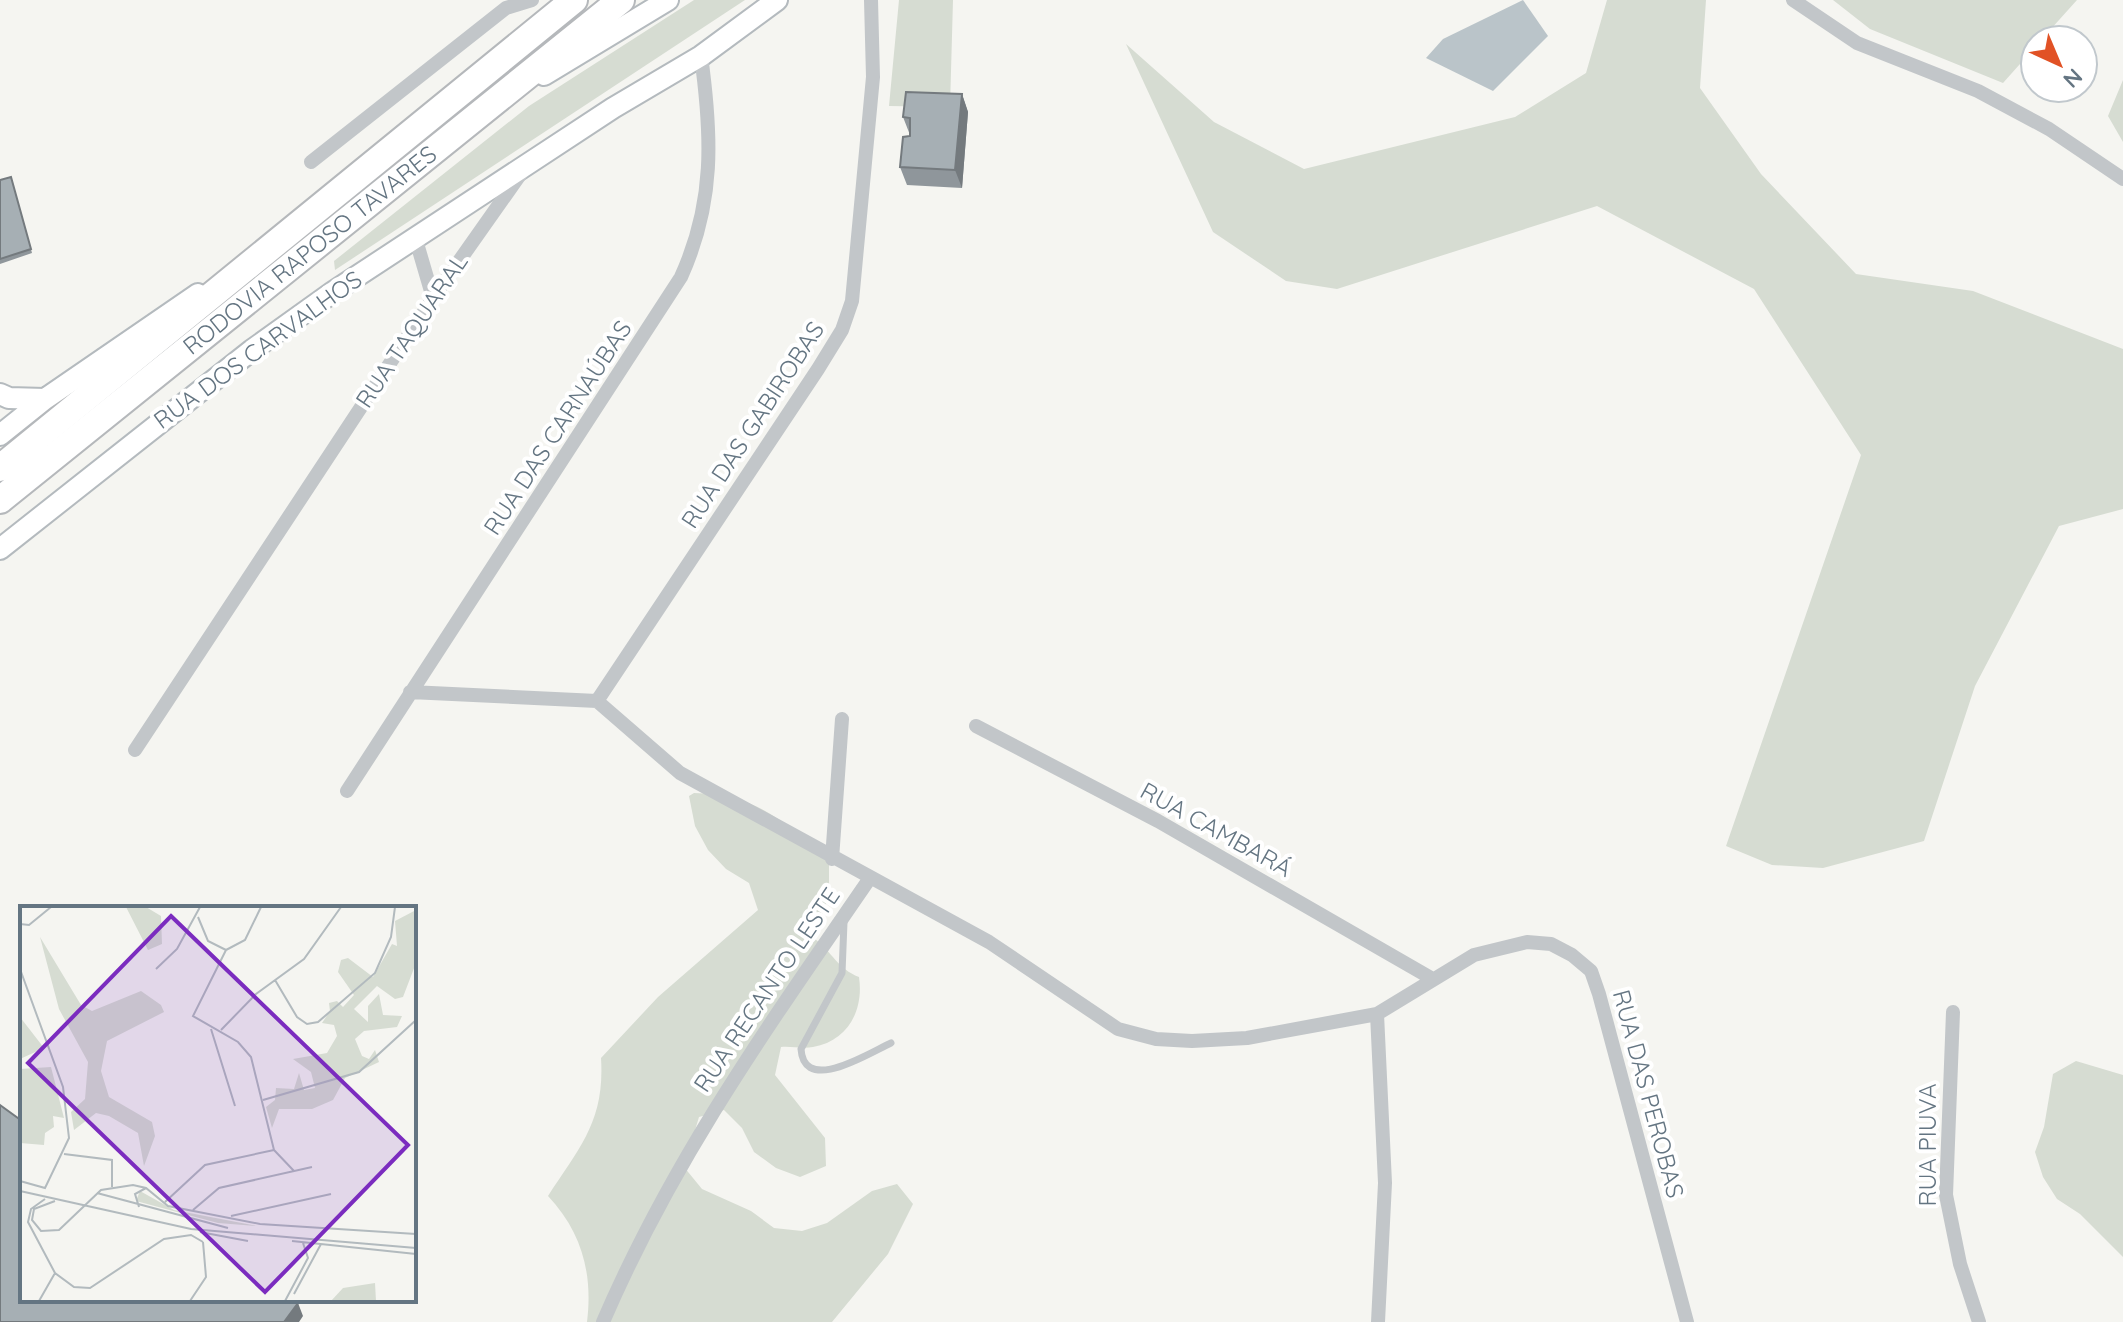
<svg xmlns="http://www.w3.org/2000/svg" width="2123" height="1322" viewBox="0 0 2123 1322" font-family="Quicksand,sans-serif">
  <style>
    .green { fill: #d6dcd2 }
    .water { fill: #bac4c9 }
    .lines { fill: none; stroke-linecap: round; stroke-linejoin: round }
    .secondary-casing { stroke: #b4babe; stroke-width: 24 }
    .highway-casing { stroke: #b5b8bb; stroke-width: 30 }
    .lane { stroke: #c2c6c9; stroke-width: 7 }
    .street { stroke: #c2c6c9; stroke-width: 14 }
    .secondary { stroke: #fff; stroke-width: 20 }
    .highway { stroke: #fff; stroke-width: 26 }
    .wall { fill: #8f969b }
    .shaded-wall { fill: #747a7e }
    .building { fill: #a6afb4; stroke: #747a7e; stroke-width: 2 }
    .labels { text-anchor: middle; stroke-width: 8; stroke-linejoin: round; paint-order: stroke }
    .street-label { font-size: 24px; fill: #647582; stroke: #fff }
    .inset-road { fill: none; stroke: #b2babe; stroke-width: 2 }
    .view { fill: #7b2cbf; fill-opacity: 0.15; stroke: #7b2cbf; stroke-width: 4 }
    .inset-edge { fill: none; stroke: #647582; stroke-width: 4 }
  </style>
  <rect width="100%" height="100%" fill="#f5f5f1"/>
  <path class="green" d="M694 0H745L335 270 334 261 529 106Z
    M899 0H953L950 107 889 106Z
    M1607 0H1706L1700 88 1761 174 1856 274 1973 291 2123 349V509L2059 526 1975 686 1924 841 1823 868 1772 865 1726 846 1861 455 1754 289 1597 206 1337 289 1286 281 1213 232 1126 44 1214 122 1304 169 1515 117 1586 73Z
    M1833 0H2077L2041 40H2035V47L2003 83 1870 29Z
    M2123 80V142L2108 116Z
    M694 793C756 795 784 820 829 861V895L815 939C832 952 838 969 859 977 864 1010 848 1041 813 1047 803 1049 791 1046 781 1047L775 1075 825 1138 826 1166 800 1177 776 1168 754 1152 742 1128 724 1110 699 1117 684 1167 702 1189 751 1211 774 1228 802 1231 827 1223 872 1191 897 1184 913 1204 888 1254 832 1322H587C593 1274 582 1232 548 1196 580 1147 605 1121 601 1058L658 997 758 910 749 883 726 869 708 850 695 826 689 796Z
    M2076 1061 2123 1075V1257L2080 1214 2057 1199 2043 1177 2035 1152 2044 1127 2053 1074Z"/>
  <path class="water" d="M1523 0 1548 36 1493 91 1426 58 1443 39Z"/>
  <g class="lines">
    <g class="secondary-casing">
      <path id="secondary" d="M544 75 668 0
        M0 394 9 398 45 399
        M0 435 45 399 198 294
        M0 549 252 350 333 292 613 108 701 56 777 0"/>
    </g>
    <g class="highway-casing">
      <g id="highway">
        <path d="M0 468 574 0"/>
        <path id="s1" d="M0 500 621 0"/>
      </g>
    </g>
    <path class="lane" d="M844 922 842 973 801 1049C804 1095 869 1053 891 1043"/>
    <path class="street" d="M1793 0 1857 43 1978 91 2049 129 2123 179
      M311 162 506 8 532 0
      M416 240 433 298
      M410 692 597 701
      M597 701 680 773 989 942 1118 1029 1156 1039 1192 1041 1247 1038 1377 1014 1474 955 1527 942 1551 944 1572 955 1591 971 1599 994 1687 1322
      M597 701 818 369 842 330 852 301 873 77 871 0
      M976 726 1158 821 1431 978
      M135 750 433 298 522 172
      M347 791 681 277C715 202 712 136 701 56
      M832 859 842 719
      M1953 1012 1946 1195 1960 1264 1979 1322
      M1377 1014 1385 1183 1378 1322
      M603 1322C674 1157 769 1025 870 878"/>
    <use href="#secondary" class="secondary"/>
    <use href="#highway" class="highway"/>
  </g>
  <path class="wall" d="M962 94 968 112 962 188 907 185 900 167 910 135 903 117Z
    M11 177 32 253 0 264V180Z"/>
  <path class="shaded-wall" d="M962 94 968 112 962 188 955 170Z
    M298 1303 303 1316 299 1322H284Z"/>
  <path class="building" d="M906 92 962 94 955 170 900 167 903 137 910 136V118L903 117Z
    M11 177 31 249 0 259V180Z
    M0 1105 22 1121V1300H295L298 1303 284 1322H0Z"/>
  <g class="labels">
    <g class="street-label">
      <text dy="8" stroke="none"><textPath href="#s1" startOffset="398">RODOVIA RAPOSO TAVARES</textPath></text>
      <text transform="translate(412 331) rotate(-56)" y="8">RUA TAQUARAL</text>
      <text transform="translate(258 350) rotate(-36)" y="8">RUA DOS CARVALHOS</text>
      <text transform="translate(753 425) rotate(-57)" y="8">RUA DAS GABIROBAS</text>
      <text transform="translate(558 428) rotate(-57)" y="8">RUA DAS CARNAÚBAS</text>
      <text transform="translate(1216 830) rotate(29)" y="8">RUA CAMBARÁ</text>
      <text transform="translate(767 990) rotate(-56)" y="8">RUA RECANTO LESTE</text>
      <text transform="translate(1648 1094) rotate(75)" y="8">RUA DAS PEROBAS</text>
      <text transform="translate(1928 1145) rotate(-90)" y="8">RUA PIUVA</text>
    </g>
  </g>
  <g transform="translate(20 906)">
    <rect width="396" height="396" fill="#f5f5f1"/>
    <path d="M106 1H126L141 10 142 38 128 44ZM396 4V57L383 91 375 93 357 80 334 103 348 116V100L359 88 363 109 382 110 377 121 344 125 335 133 342 150 349 153 355 144 359 156 325 172 313 194 292 203H259L252 222 246 201 255 194 256 182 274 183 279 167 284 184 295 182 291 166 273 153 307 147 317 130 314 119 302 117 310 105 309 97 317 95 323 101 334 89 318 66 321 54 328 52 353 71 372 38 377 40 375 15ZM20 31 61 99 72 105 121 85 141 99 144 106 87 135 81 165 89 191 132 216 135 230 124 260 118 227 89 210 76 207 54 224 51 206 65 193 68 156 39 103ZM0 111 24 142 0 153ZM31 161 44 212 33 210 34 221 25 227 24 239 0 237V163ZM120 285 154 304 237 320 198 317 116 295ZM355 377 356 395H311L323 382Z" fill="#d6dcd2"/>
    <path class="inset-road" d="M178 11 188 35 206 44M0 18 9 19 31 1M206 44 173 110 218 136 231 151 254 244M206 44 225 34 241 1M0 63 43 181 49 232 25 282 0 275M136 63 157 43 180 1M255 74 277 111 287 118 298 116 355 67 371 31 375 1M191 123 215 200M201 124 236 88 284 53 321 1M243 194 339 166 396 114M254 244 274 265M44 248 92 254V281M0 285 171 323 396 342M77 287 208 322M25 293 11 303 8 316 35 367 54 381 70 382 144 333 171 329 183 336M35 295 14 303 12 314 21 325 39 324 81 284 113 279 126 282 148 300 240 318 396 328M145 296 185 259 254 244M119 301 115 288 126 282M173 304 199 282 292 261M211 310 311 288M180 326 228 335M272 335 396 348M274 388 301 338M19 395 35 367M170 395 186 371 183 336M265 395 288 352 283 337"/>
    <path class="view" d="M151 10 388 239 245 386 8 157Z"/>
    <rect width="396" height="396" class="inset-edge"/>
  </g>
  <g transform="translate(2059 64) rotate(136)"><circle r="38" fill="#ffffff" stroke="#c1c8cd" stroke-width="2"/>
  <path d="M0-6L14 30L0 20L-14 30Z" fill="#e15225"/>
  <text y="-12" font-size="22" font-weight="bold" text-anchor="middle" fill="#647582">N</text>
  </g>
</svg>
